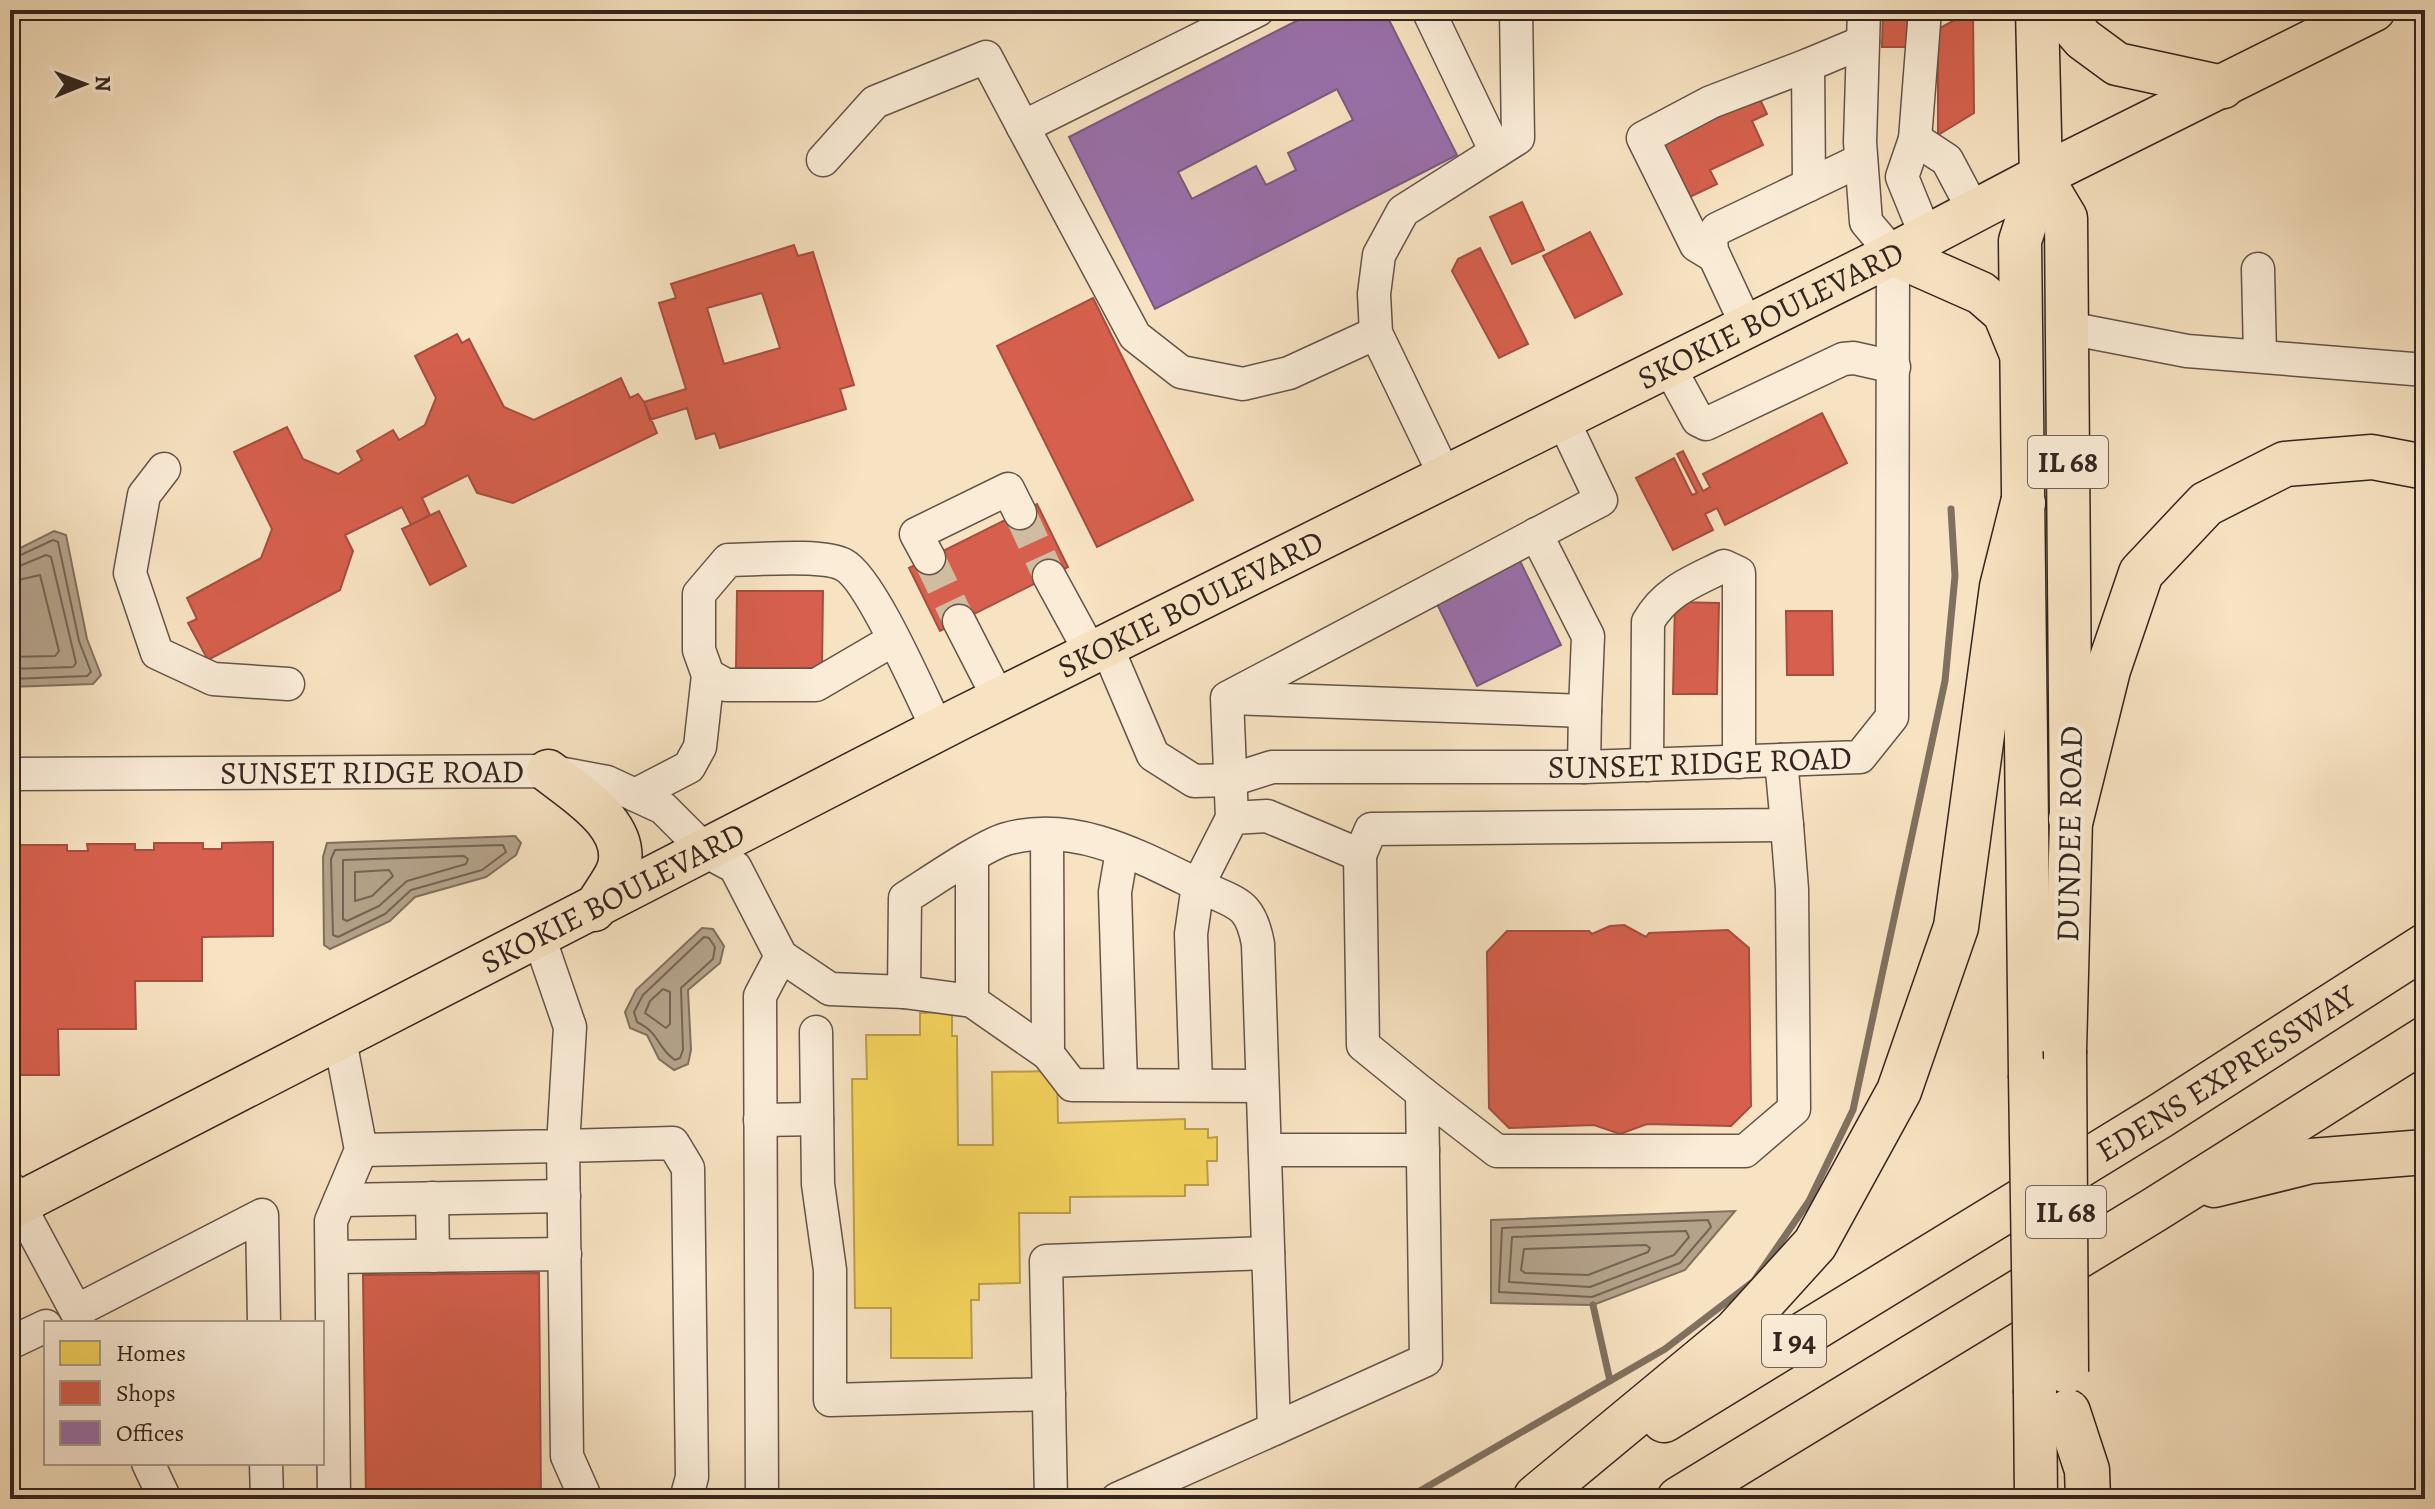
<svg xmlns="http://www.w3.org/2000/svg" width="2435" height="1509" viewBox="0 0 2435 1509" font-family="Alegreya,serif">
  <style>
    .water { fill: #b4a28a; stroke: #80705f; stroke-width: 2 }
    .homes { fill: #f6d55c; stroke: #bca04a; stroke-width: 2 }
    .shops { fill: #d6604d; stroke: #a54e3f; stroke-width: 2; fill-rule: evenodd }
    .offices { fill: #9970ab; stroke: #7a5a81; stroke-width: 2; fill-rule: evenodd }
    .lines { fill: none; stroke-linecap: round; stroke-linejoin: round }
    .shore { stroke: #746454; stroke-width: 2 }
    .stream { stroke: #80705f; stroke-width: 7 }
    .minor-tunnel { stroke: #d0bca1; stroke-width: 32; stroke-dasharray: 32 16; stroke-linecap: butt }
    .minor-casing { stroke: #645448; stroke-width: 35 }
    .major-casing { stroke: #33251f; stroke-width: 45 }
    .highway-casing { stroke: #33251f; stroke-width: 47 }
    .minor { stroke: #faecd7; stroke-width: 32 }
    .major { stroke: #f7e2c1; stroke-width: 42 }
    .highway { stroke: #f7e2c1; stroke-width: 44 }
    .major-bridge-casing { stroke: #33251f; stroke-width: 45; stroke-linecap: butt }
    .major-bridge { stroke: #f7e2c1; stroke-width: 42 }
    .labels { text-anchor: middle; stroke-width: 8; stroke-linejoin: round; paint-order: stroke }
    .shield { fill: #faecd7; stroke: #6f6156; stroke-width: 2 }
    .shield-label { font-size: 30px; font-weight: bold; fill: #33251f }
    .street-label { font-size: 32px; fill: #33251f; stroke: #faecd7 }
  </style>
  <rect width="100%" height="100%" fill="#f7e2c1"/>
  <filter id="stains"><feTurbulence type="fractalNoise" baseFrequency=".0025" numOctaves="4"/><feColorMatrix values="0 0 0 0 .2 0 0 0 0 .09 0 0 0 0 .02 0 0 0 .5 -.17"/></filter>
  <radialGradient id="worn" r=".72"><stop offset=".6" stop-color="#630" stop-opacity="0"/><stop offset="1" stop-color="#630" stop-opacity=".3"/></radialGradient>
  <path class="water" d="M54 531 66 535 87 639 101 675 93 684 10 687V553Z
    M515 836 521 843 516 855 486 877 415 897 390 921 330 949 324 945 323 857 327 843Z
    M702 928 713 929 724 946 720 963 688 990 691 1050 688 1064 674 1070 659 1059 647 1035 630 1028 625 1012 636 990Z
    M1735 1211 1685 1270 1593 1305 1491 1303V1220Z"/>
  <path class="homes" d="M952 1012V1036H957L958 1145H993L992 1072 1057 1071 1058 1123 1185 1119V1129H1208V1138L1217 1137V1161H1207L1208 1185H1185V1196L1070 1197V1213H1019L1020 1283 979 1284V1300H971L972 1358H891V1308H855L852 1079H867L866 1035H920V1013Z"/>
  <path class="shops" d="M1883 10H1911L1910 47H1882Z
    M1973 10 1974 113 1938 135V29Z
    M1757 93 1767 114 1752 121 1763 145 1710 170 1717 184 1677 203 1662 138Z
    M1522 202 1544 250 1512 264 1490 217Z
    M1590 232 1622 294 1575 318 1543 256Z
    M794 245 798 256 813 252 854 385 840 389 846 409 720 448 715 433 696 439 687 408 650 420 644 402 686 389 659 303 676 298 671 284ZM762 293 780 348 724 364 707 308Z
    M1480 248 1528 344 1499 358 1452 271 1458 259Z
    M1093 298 1193 500 1097 547 997 346Z
    M457 334 462 343 469 339 504 407 534 420 621 378 630 398 638 394 644 402 657 433 513 503 477 493 468 475 422 498 430 515 411 525 402 507 345 535 353 551 340 590 208 660 188 623 197 619 187 598 261 558 272 529 234 452 287 427 303 459 338 474 362 460 357 451 393 430 399 440 425 425 436 398 415 356Z
    M1822 413 1847 463 1725 525 1717 508 1705 514 1713 530 1673 550 1636 478 1674 458 1692 495 1697 493 1677 454 1683 451 1703 491 1710 487 1703 474Z
    M1037 504 1068 567 940 631 909 568Z
    M439 511 466 566 430 585 402 529Z
    M737 591H823L822 668H736Z
    M1675 602 1719 603 1717 694H1673Z
    M1786 611H1832L1833 675H1787Z
    M273 842V936L202 937V981H135L136 1029H58L59 1075H10V851H19V845H67V851H88L87 844H135V850H154V843H203V849H222V843Z
    M1624 925 1646 937 1649 933 1728 930 1749 948 1751 1106 1731 1126 1647 1124 1620 1134 1594 1125 1509 1128 1489 1108 1487 952 1507 931H1589L1592 934 1610 926Z
    M539 1273 541 1499H366L363 1275Z"/>
  <path class="offices" d="M1318 10H1384L1457 155 1155 309 1069 137ZM1337 89 1353 120 1288 153 1296 170 1266 185 1256 166 1192 199 1178 172Z
    M1520 561 1561 645 1477 686 1436 602Z"/>
  <g class="lines">
    <path class="shore" d="M10 560 53 540 58 542 79 641 91 672 87 676 10 679
      M10 570 46 555 51 557 76 663 73 667 10 669
      M10 582 40 575 59 651 55 656 10 657
      M503 845 506 852 482 870 411 890 385 914 338 937 333 935 331 859 335 850Z
      M464 856 468 859 466 864 407 881 379 906 347 921 343 919V860Z
      M389 870 393 876 372 896 355 901V872Z
      M704 937 709 938 715 947 713 959 681 988 683 1050 680 1058 675 1060C656 1047 661 1034 637 1022L634 1012 643 995Z
      M663 989 670 992V1024L666 1028 645 1013 650 1001Z
      M1708 1220 1711 1227 1680 1263 1592 1297 1499 1292 1502 1228Z
      M1686 1231 1689 1237 1674 1255 1590 1287 1509 1282 1512 1237Z
      M1646 1245 1650 1248 1648 1252 1588 1275 1525 1273 1521 1270 1524 1249Z"/>
    <path class="stream" d="M1593 1305 1610 1381
      M1406 1499 1665 1349 1754 1281 1809 1201 1853 1110 1945 681 1955 576 1951 509"/>
    <path class="minor-tunnel" d="M1020 513 1049 576
      M929 558 959 621"/>
    <g class="minor-casing">
      <g id="minor">
        <path d="M1428 10 1496 152"/>
        <path d="M1925 10 1915 139 1902 177 1926 236"/>
        <path d="M1023 127 1135 336 1181 372 1243 384 1289 373 1376 333"/>
        <path d="M1915 139 1947 160 1974 211"/>
        <path d="M823 160 875 102 986 57 1023 127 1258 10"/>
        <path d="M1809 185 1808 65 1863 42"/>
        <path d="M1714 256 1696 245 1643 138 1711 102 1808 65"/>
        <path d="M2258 269 2260 356"/>
        <path d="M1747 326 1712 251 1711 238 1717 229 1861 160"/>
        <path d="M2068 328 2187 351 2425 370"/>
        <path d="M1668 365 1698 420 1706 424 1843 359 1854 358 1894 367"/>
        <path d="M164 469 144 495 130 573 157 653 213 679 288 684"/>
        <path d="M1445 476 1376 333 1374 294 1379 255 1403 211 1518 138 1516 10"/>
        <path d="M929 558 916 534 1008 489 1020 513"/>
        <path d="M1049 576 1091 653"/>
        <path d="M959 621 999 699"/>
        <path d="M893 640 816 685H726L708 675 699 650V594L728 560C754 560 823 553 844 565 871 579 922 698 938 730"/>
        <path id="s1" d="M1106 645 1153 755 1194 781 1231 780 1272 767H1584L1860 757 1892 717 1893 254 1866 222 1860 142 1864 10"/>
        <path d="M1230 698 1585 711 1588 636 1536 534"/>
        <path d="M1647 765 1648 622C1665 591 1694 581 1724 566L1739 573V762"/>
        <path d="M1584 767 1585 711"/>
        <path id="s2" d="M10 774 548 771 607 782 663 808 707 852 735 867 781 956 830 989 904 992 905 898C929 883 982 846 1006 839 1074 820 1139 856 1198 885L1232 818 1227 698 1601 500 1562 418"/>
        <path d="M635 795 689 767 700 747 708 675"/>
        <path d="M1232 818 1267 816 1360 855 1371 829 1787 825 1781 760"/>
        <path d="M1047 835 1048 1054"/>
        <path d="M1360 855 1363 1045 1422 1093"/>
        <path d="M972 859V1001"/>
        <path d="M904 992 972 1001 1048 1054 1072 1085 1262 1086"/>
        <path d="M816 1032 818 1184 830 1270V1400L1049 1394"/>
        <path d="M1121 1085 1115 892 1122 851"/>
        <path d="M760 1120 817 1119"/>
        <path d="M361 1150 563 1146 570 1027 539 937"/>
        <path d="M1265 1150H1423"/>
        <path d="M10 1188 76 1311 262 1215 264 1323"/>
        <path d="M432 1198 433 1256"/>
        <path d="M340 1200 564 1196"/>
        <path d="M332 1257 565 1254"/>
        <path d="M10 1343 46 1326"/>
        <path d="M1274 1429 1426 1360 1422 1093 1497 1151H1745L1794 1109 1792 889 1787 825"/>
        <path d="M148 1463 165 1499"/>
        <path d="M266 1463 267 1499"/>
        <path d="M334 1499 331 1221 361 1150 340 1040"/>
        <path d="M586 1499 567 1456 563 1146 673 1143 688 1168 692 1477 686 1499"/>
        <path d="M762 1499 760 996 781 956"/>
        <path d="M1051 1499 1046 1261 1268 1253"/>
        <path d="M1117 1499 1274 1429 1258 944C1250 900 1235 904 1198 885L1191 934 1196 1085"/>
      </g>
    </g>
    <g class="major-casing">
      <g id="major">
        <path d="M2058 10 2083 39 2117 64 2223 87"/>
        <path d="M2041 176 2066 218 2071 819 2065 1051"/>
        <path d="M1893 254 1981 293 2004 313 2020 352"/>
        <path d="M548 771C576 793 635 828 617 872 611 885 601 897 594 910"/>
        <path d="M2030 1075 2020 241 2041 176 2037 10"/>
        <path id="s3" d="M10 1208 961 718 1893 254 2041 176 2374 10"/>
        <path d="M2035 1393 2036 1499"/>
      </g>
    </g>
    <g class="highway-casing">
      <g id="highway">
        <path d="M2071 819 2108 670 2141 573 2206 504 2285 464 2372 457 2425 467"/>
        <path d="M2214 1185 2311 1161 2425 1152"/>
        <path d="M2068 1412 2087 1470 2088 1499"/>
        <path id="s4" d="M1664 1420 2160 1116 2425 946"/>
        <path d="M1536 1497 1735 1332 1815 1244 1899 1091 1956 927 2002 587 2023 503"/>
        <path d="M1679 1499 2154 1210 2425 1039"/>
      </g>
    </g>
    <use href="#minor" class="minor"/>
    <use href="#major" class="major"/>
    <use href="#highway" class="highway"/>
    <g class="major-bridge-casing">
      <path id="major-bridge" d="M2065 1051 2067 1372
        M2030 1075 2035 1393"/>
    </g>
    <use href="#major-bridge" class="major-bridge"/>
  </g>
  <g class="labels">
    <g class="shield">
      <rect x="2028" y="436" width="80" height="52" rx="6"/>
      <rect x="2026" y="1186" width="80" height="52" rx="6"/>
      <rect x="1762" y="1315" width="64" height="52" rx="6"/>
    </g>
    <g class="shield-label">
      <text x="2068" y="472">IL 68</text>
      <text x="2066" y="1222">IL 68</text>
      <text x="1794" y="1351">I 94</text>
    </g>
    <g class="street-label">
      <text dy="11" stroke="none"><textPath href="#s3" startOffset="1974">SKOKIE BOULEVARD</textPath></text>
      <text dy="11" stroke="none"><textPath href="#s3" startOffset="1326">SKOKIE BOULEVARD</textPath></text>
      <text dy="11" stroke="none"><textPath href="#s1" startOffset="676">SUNSET RIDGE ROAD</textPath></text>
      <text dy="11" stroke="none"><textPath href="#s2" startOffset="362">SUNSET RIDGE ROAD</textPath></text>
      <text transform="translate(2069 834) rotate(-89)" y="11">DUNDEE ROAD</text>
      <text dy="11" stroke="none"><textPath href="#s3" startOffset="678">SKOKIE BOULEVARD</textPath></text>
      <text dy="11" stroke="none"><textPath href="#s4" startOffset="660">EDENS EXPRESSWAY</textPath></text>
    </g>
  </g>
  <rect width="2435" height="1509" fill="none" stroke="#f7e2c1" stroke-width="40"/>
  <rect x="12" y="12" width="2411" height="1485" fill="none" stroke="#33251f" stroke-width="4"/>
  <rect x="20" y="20" width="2395" height="1469" fill="none" stroke="#33251f" stroke-width="2"/>
  <rect x="44" y="1321" width="280" height="144" fill="#faecd7" stroke="#aa9c8d" stroke-width="2"/>
  <rect x="60" y="1341" width="40" height="24" fill="#f6d55c" stroke="#aa9c8d" stroke-width="2"/>
  <text x="116" y="1361" font-size="24" fill="#33251f">Homes</text>
  <rect x="60" y="1381" width="40" height="24" fill="#d6604d" stroke="#aa9c8d" stroke-width="2"/>
  <text x="116" y="1401" font-size="24" fill="#33251f">Shops</text>
  <rect x="60" y="1421" width="40" height="24" fill="#9970ab" stroke="#aa9c8d" stroke-width="2"/>
  <text x="116" y="1441" font-size="24" fill="#33251f">Offices</text>
  <g transform="translate(84 84) rotate(89)" stroke="#faecd7" stroke-width="6" paint-order="stroke">
  <path d="M0-6L14 30L0 20L-14 30Z" fill="#33251f"/>
  <text y="-12" font-size="22" font-weight="bold" text-anchor="middle" fill="#33251f">N</text>
  </g>
  <rect width="100%" height="100%" filter="url(#stains)"/>
  <rect width="100%" height="100%" fill="url(#worn)"/>
</svg>
